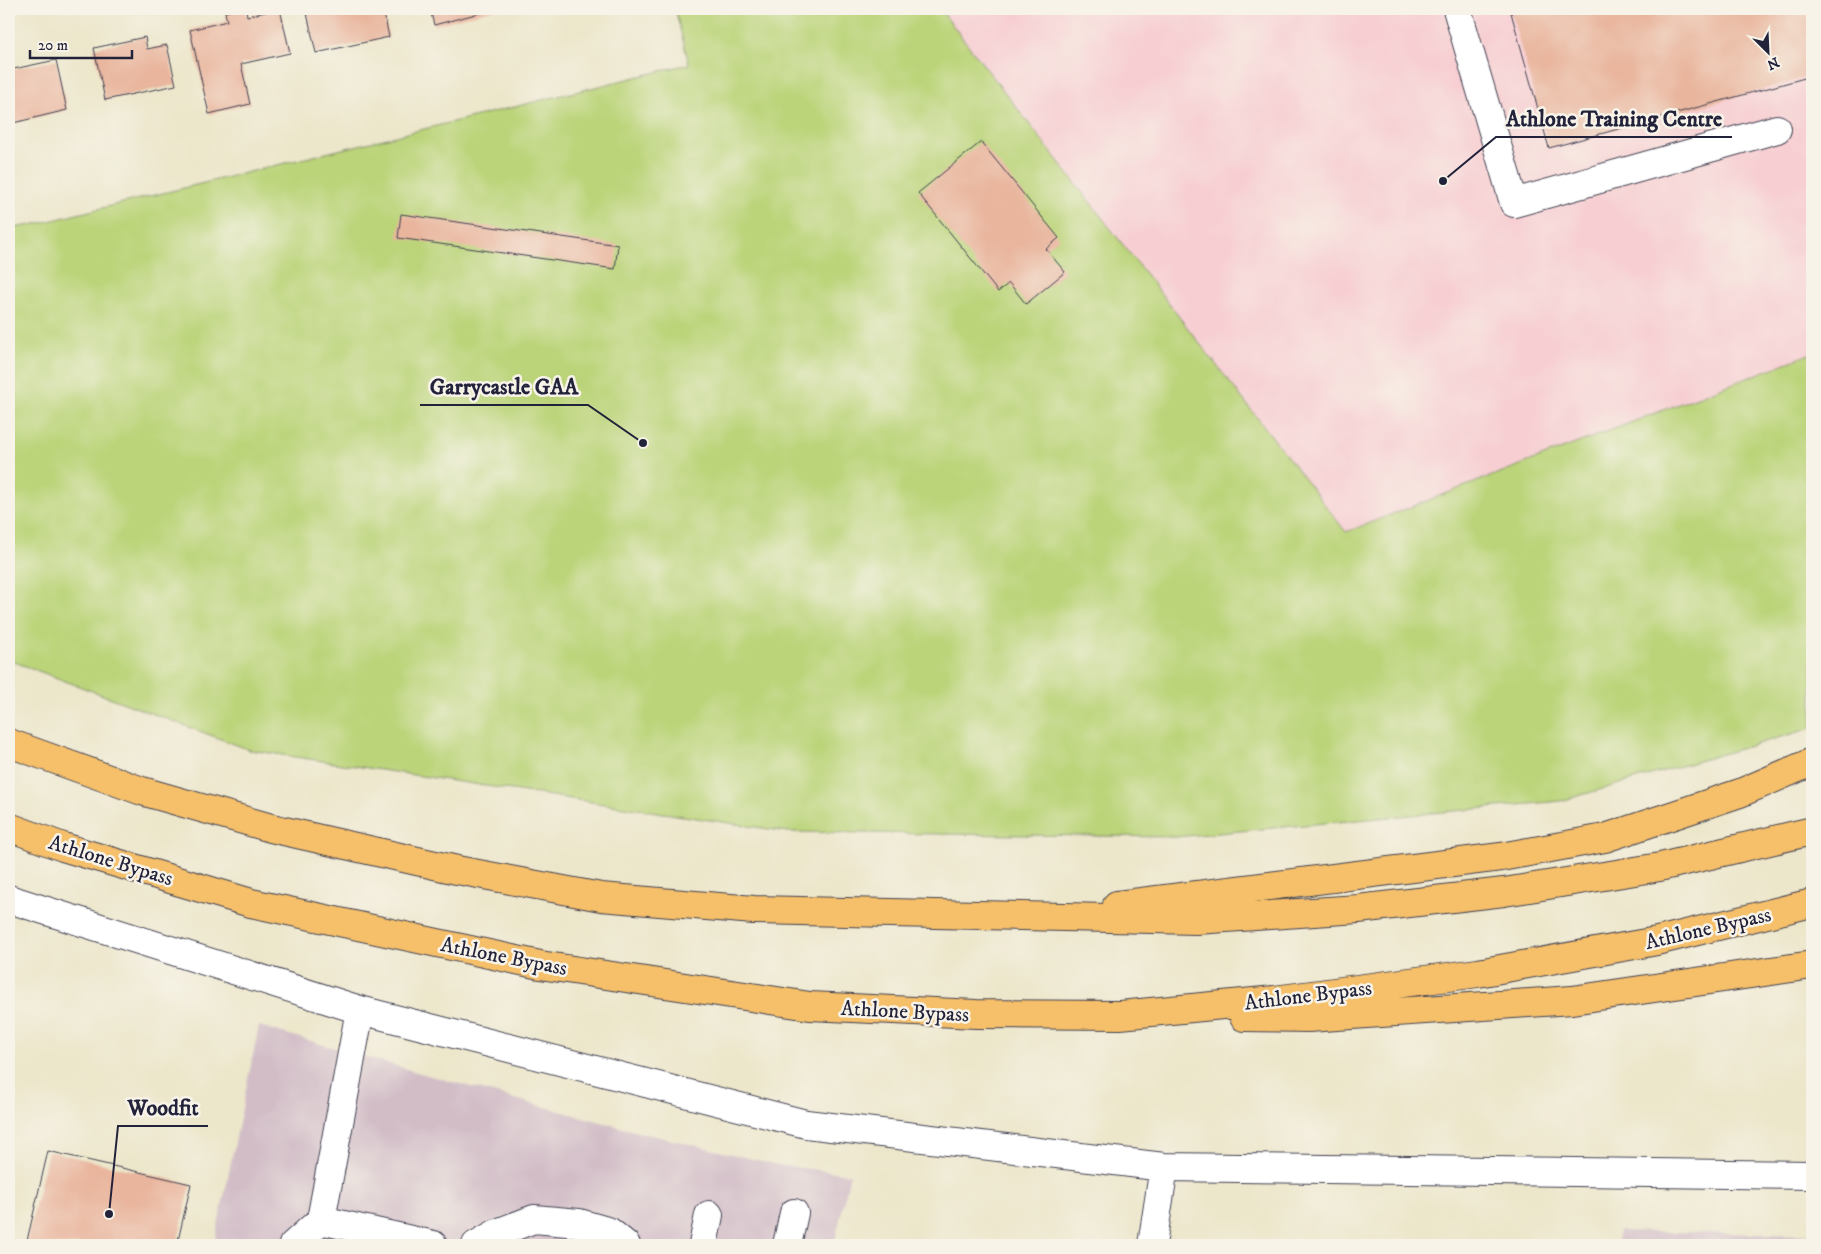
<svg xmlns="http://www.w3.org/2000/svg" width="1821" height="1254" viewBox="0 0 1821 1254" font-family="'IM FELL DW Pica',serif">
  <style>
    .built { fill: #f7cfd3 }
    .industrial { fill: #d2bdc7 }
    .green { fill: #bbd479; stroke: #6e7b5a }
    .building { fill: #e9b59d }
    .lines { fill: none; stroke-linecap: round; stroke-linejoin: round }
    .minor-casing { stroke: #403f50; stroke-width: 30 }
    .highway-casing { stroke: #403f50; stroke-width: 30 }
    .minor { stroke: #fff; stroke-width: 28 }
    .highway { stroke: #f6c06b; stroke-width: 28 }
    .labels { text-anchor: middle; stroke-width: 5; stroke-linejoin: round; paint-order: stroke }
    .street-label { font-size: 21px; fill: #22223b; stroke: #f7f3e8 }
    .leader { fill: none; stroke: #22223b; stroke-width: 2 }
    .callout-dot { fill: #22223b; stroke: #f7f3e8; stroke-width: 2 }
    .callout-label { font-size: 22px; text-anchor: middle; font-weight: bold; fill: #22223b; stroke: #f7f3e8; stroke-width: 5; stroke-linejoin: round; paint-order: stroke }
  </style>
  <rect width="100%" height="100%" fill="#f7f3e8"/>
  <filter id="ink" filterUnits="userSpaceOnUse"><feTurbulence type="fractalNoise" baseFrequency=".02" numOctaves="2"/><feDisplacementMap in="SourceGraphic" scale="10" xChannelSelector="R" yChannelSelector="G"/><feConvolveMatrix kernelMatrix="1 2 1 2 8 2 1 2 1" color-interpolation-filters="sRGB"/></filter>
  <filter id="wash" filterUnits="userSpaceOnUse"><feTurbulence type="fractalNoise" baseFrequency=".0096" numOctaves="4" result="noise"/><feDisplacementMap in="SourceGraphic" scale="20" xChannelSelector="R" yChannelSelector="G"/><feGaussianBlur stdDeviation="1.12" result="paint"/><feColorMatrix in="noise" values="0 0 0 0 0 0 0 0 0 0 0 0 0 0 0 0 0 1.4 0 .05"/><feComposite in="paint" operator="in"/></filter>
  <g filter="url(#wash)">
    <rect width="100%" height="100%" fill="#ece6ca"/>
    <path class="built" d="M940 9H1812V353L1346 532Z"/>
    <path class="industrial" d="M259 1026 434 1077 638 1132 778 1165 850 1174 834 1245H214Z
      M1619 1231 1812 1235V1245H1616Z"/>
    <path class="green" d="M675 9H940L1346 532 1812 353V728L1561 801 1176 837 788 832 250 750 9 660V229L41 223 689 64Z"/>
    <g id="blocks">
      <path class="building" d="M237 9H246L247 16 280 9 290 53 241 64 250 104 209 114 190 30 227 21 225 12Z
        M306 9H383L389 37 316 53Z
        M430 9H495L434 25Z
        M1510 9H1812V76L1549 148Z
        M145 37 147 49 167 45 176 85 105 100 94 48Z
        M56 60 67 110 9 124V70Z
        M981 142 1059 238 1046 249 1065 272 1026 304 1009 283 998 292 918 193Z
        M401 214 618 245 615 269 398 238Z
        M48 1151 191 1184 177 1245H26Z"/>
    </g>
  </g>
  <g filter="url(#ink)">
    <use href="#blocks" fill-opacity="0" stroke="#403f50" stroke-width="1"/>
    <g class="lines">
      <g class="minor-casing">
        <path id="minor" d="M1457 9 1514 203 1777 129
          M9 899 360 1010 806 1124 1164 1167 1812 1175
          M321 1220 433 1245
          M293 1245 321 1220 360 1010
          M476 1245 497 1233 534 1219 579 1223 610 1232 626 1245
          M703 1245 709 1215
          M787 1245 794 1213
          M1152 1245 1164 1167"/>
      </g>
      <g class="highway-casing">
        <path id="highway" d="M9 743 142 791 271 828 457 870 601 897 754 910 1196 920 1358 909 1504 892 1660 867 1812 831
          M9 827 63 847 251 903 540 965 810 1006 976 1014 1120 1015 1274 1000 1478 973 1657 941 1812 903
          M1117 905 1501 857 1605 838 1740 793 1812 762
          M1244 1017 1308 1018 1572 1000 1812 965"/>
      </g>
      <use href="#minor" class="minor"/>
      <use href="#highway" class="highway"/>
    </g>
  </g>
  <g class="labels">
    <g class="street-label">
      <text transform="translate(111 860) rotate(17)" y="7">Athlone Bypass</text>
      <text transform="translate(1708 928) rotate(-13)" y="7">Athlone Bypass</text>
      <text transform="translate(504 956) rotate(11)" y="7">Athlone Bypass</text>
      <text transform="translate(1308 995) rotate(-7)" y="7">Athlone Bypass</text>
      <text transform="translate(905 1011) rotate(3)" y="7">Athlone Bypass</text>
    </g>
  </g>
  <path class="leader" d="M1443 181L1496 137H1732M643 443L588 405H420M109 1214L118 1126H208"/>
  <g class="callout-dot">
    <circle cx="1443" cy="181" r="5"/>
    <circle cx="643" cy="443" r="5"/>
    <circle cx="109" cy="1214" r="5"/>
  </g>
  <g class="callout-label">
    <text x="1614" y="126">Athlone Training Centre</text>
    <text x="504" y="394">Garrycastle GAA</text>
    <text x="163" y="1115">Woodfit</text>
  </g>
  <rect width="1821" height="1254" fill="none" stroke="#f7f3e8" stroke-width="30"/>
  <g transform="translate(1768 52) rotate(156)" stroke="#f7f3e8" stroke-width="4" paint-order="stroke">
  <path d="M0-4L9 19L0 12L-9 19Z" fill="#22223b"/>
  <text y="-8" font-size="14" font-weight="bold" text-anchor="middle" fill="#22223b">N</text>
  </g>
  <path d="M30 50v8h102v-8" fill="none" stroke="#22223b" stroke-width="2.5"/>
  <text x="38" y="50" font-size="15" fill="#22223b" stroke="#f7f3e8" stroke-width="4" paint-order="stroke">20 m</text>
</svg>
